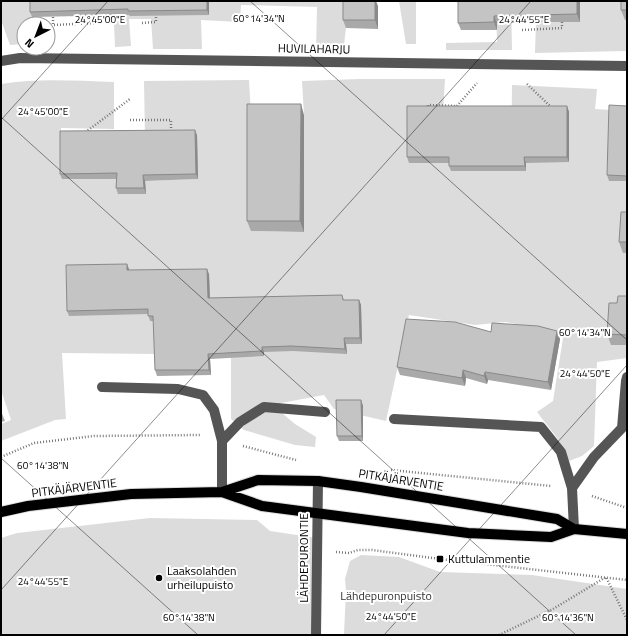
<svg xmlns="http://www.w3.org/2000/svg" width="628" height="636" viewBox="0 0 628 636" font-family="'Titillium Web',sans-serif">
  <style>
    .green { fill: #dcdcdc }
    .lines { fill: none; stroke-linecap: round; stroke-linejoin: round }
    .major-casing { stroke: #dbdbdb; stroke-width: 12 }
    .path { stroke: #777; stroke-width: 2.5; stroke-dasharray: 1 2; stroke-linecap: butt }
    .minor { stroke: #555; stroke-width: 10 }
    .major { stroke: #000; stroke-width: 10 }
    .wall { fill: #a9a9a9 }
    .shaded-wall { fill: #898989 }
    .building { fill: #c4c4c4; stroke: #898989 }
    .ticks { fill: none; stroke: #000; stroke-width: 1; stroke-opacity: 0.45 }
    .poi-dot { fill: #000; stroke: #fff; stroke-width: 1.5 }
    .labels { text-anchor: middle; stroke-width: 4; stroke-linejoin: round; paint-order: stroke }
    .street-label { font-size: 12px; fill: #000; stroke: #fff }
    .poi-label { font-size: 12px; fill: #000; stroke: #fff; text-anchor: start }
    .park-label { font-size: 12px; fill: #333; stroke: #fff }
    .ticks-label { font-size: 10px; text-anchor: middle; fill: #000; stroke: #fff; stroke-width: 4; stroke-linejoin: round; paint-order: stroke }
  </style>
  <rect width="100%" height="100%" fill="#fff"/>
  <path class="green" d="M1 1H31L32 24H24V44L10 45 1 20Z
    M113 1H361L346 6V28L343 53 316 52 317 7 241 5 240 22 201 20 202 49H153L151 19H129L131 46 115 47Z
    M399 1H416V44H406Z
    M496 1H511L512 50H446V43L497 42Z
    M580 1H627V51L535 53 536 23 580 22Z
    M359 79H445L440 162 451 163 511 171 512 85 597 89 595 109 627 111V358L597 362 594 446 582 456 569 461 558 439 537 412 553 401 564 332 505 322 475 325 409 315 386 421 334 409 324 395 281 403 282 413 295 424 316 437 315 447 295 445 244 430 231 419V354H157L62 353 66 419 55 420 1 441V424L11 420 1 390V84C38 78 77 81 114 82V129L61 128 63 179H119L145 194V181L198 179 145 137 144 81 249 80 251 115V231L304 232V115L302 81Z
    M150 518 257 520 270 531 317 538 316 635H1V538L17 533Z
    M361 555 399 557 440 572 532 575 627 589V635L344 634 346 590 345 579 350 561Z"/>
  <g class="lines">
    <g class="major-casing">
      <path id="major" d="M222 492 262 506 468 533 551 537 574 529 627 534
        M1 512 28 506 131 494 222 492 258 480 318 481 361 487 557 519 574 529"/>
    </g>
    <path class="path" d="M53 17V25L96 23
      M142 23 156 22V16
      M522 30 562 28V22
      M527 84 550 106V109
      M428 109V105L457 106 477 83
      M130 120H171V133
      M87 133V131L130 99
      M243 446 296 460
      M1 457 34 443 94 436 201 435
      M391 470 551 486
      M592 496 627 508
      M336 552 349 553 358 550H372L440 559 627 580
      M499 635 553 609 606 577 627 620"/>
    <path class="minor" d="M1 61 20 58 627 66
      M102 387 178 389 203 395 214 410 222 441V492
      M394 419 541 427 561 452 572 488 574 529
      M222 441 240 422 264 407 325 412
      M572 488 594 457 622 428 626 381 627 377
      M316 635 318 481"/>
    <use href="#major" class="major"/>
  </g>
  <path class="wall" d="M30 1H209V15L130 16 129 15 32 17 30 12Z
    M443 1H580V22L497 23V30H461L458 23V1Z
    M627 1V20H625L621 10Z
    M378 6V29L346 28 343 20Z
    M567 106 569 112V162L526 163V171H451L449 166V163H409L407 157Z
    M627 106V181H609L607 175Z
    M304 115V232L251 231 247 221Z
    M197 135 198 179 145 181 146 194H118L116 188V179H62L60 174Z
    M627 212V253H623L619 242Z
    M129 269V270L209 274 210 298 342 295 344 300H359L361 305 362 344H346L347 354 293 351 264 352V356L210 359 211 375 157 376 155 370 154 321H150L148 314 69 316 67 311Z
    M627 296V345H611L607 334 617 303Z
    M557 331 560 339 551 390 488 380 487 384 466 378 465 386 400 375 397 367 491 332Z
    M361 400 363 406V441H339L337 436Z
    M1 411 5 421 1 422Z"/>
  <path class="shaded-wall" d="M207 1H209V15L207 10Z
    M375 1H376L378 6V29L375 20Z
    M577 1H580V22L577 14Z
    M494 16 497 23V30L494 22Z
    M301 104 304 115V232L300 221Z
    M567 106 569 112V162L567 157Z
    M195 130 197 135 198 179 196 174Z
    M524 157 526 163V171L525 166Z
    M143 175 145 181 146 194 144 188Z
    M127 264 129 269V276L127 270Z
    M207 269 209 274 210 304 208 298Z
    M359 300 361 305 362 344 360 338Z
    M557 331 560 339 551 390 548 382Z
    M344 338 346 344 347 354 345 349Z
    M262 347 264 352V356L262 351Z
    M208 354 210 359 211 375 209 370Z
    M463 370 466 378 465 386 462 378Z
    M485 372 488 380 487 384 484 376Z
    M361 400 363 406V441L362 436Z"/>
  <path class="building" d="M30 1H207V10L128 11V9L30 12Z
    M343 1H375V20H343Z
    M458 1H577V14L494 16V22L458 23Z
    M621 1H627V10H621Z
    M247 104H301L300 221H247Z
    M609 105 627 106V176L607 175Z
    M407 106H567V157H524L525 166H449V157H407Z
    M195 130 196 174 143 175 144 188H116L117 173 60 174V131Z
    M621 212H627V242H619Z
    M127 264V270L207 269 208 298 342 295 343 300H359L360 338H344L345 349 291 346 262 347V351L208 354 209 370H155L153 316H148V309L67 311 66 265Z
    M618 296H627V335L607 334 609 303H617Z
    M406 319 455 322 491 332 492 323 538 326 557 331 548 382 485 372 484 376 463 370 462 378 397 367Z
    M336 400H361L362 436H337Z"/>
  <path class="ticks" d="M250 1 627 340M1 117 576 635M1 120 108 1M1 458 198 635M1 590 531 1M384 635 627 365"/>
  <g class="poi-dot">
    <rect x="436" y="555" width="8" height="8" rx="2"/>
    <circle cx="159" cy="578" r="4"/>
  </g>
  <g class="labels">
    <g class="street-label">
      <text transform="translate(314 49) rotate(1)" y="4">HUVILAHARJU</text>
      <text transform="translate(401 480) rotate(9)" y="4">PITKÄJÄRVENTIE</text>
      <text transform="translate(74 488) rotate(-7)" y="4">PITKÄJÄRVENTIE</text>
      <text transform="translate(304 558) rotate(-90)" y="4">LÄHDEPURONTIE</text>
    </g>
    <g class="poi-label">
      <text x="448" y="563">Kuttulammentie</text>
      <text x="167" y="575">Laaksolahden<tspan x="167" dy="14">urheilupuisto</tspan></text>
    </g>
    <g class="park-label">
      <text x="386" y="600">Lähdepuronpuisto</text>
    </g>
  </g>
  <g class="ticks-label">
    <text x="259" y="22">60°14'34"N</text>
    <text x="100" y="23">24°45'00"E</text>
    <text x="524" y="23">24°44'55"E</text>
    <text x="43" y="115">24°45'00"E</text>
    <text x="585" y="336">60°14'34"N</text>
    <text x="585" y="377">24°44'50"E</text>
    <text x="43" y="469">60°14'38"N</text>
    <text x="43" y="585">24°44'55"E</text>
    <text x="391" y="620">24°44'50"E</text>
    <text x="189" y="621">60°14'38"N</text>
    <text x="568" y="621">60°14'36"N</text>
  </g>
  <rect width="628" height="636" fill="none" stroke="#000000" stroke-width="4"/>
  <g transform="translate(36 36) rotate(222)"><circle r="19" fill="#ffffff" stroke="#999999"/>
  <path d="M0-3L7 15L0 10L-7 15Z" fill="#000000"/>
  <text y="-6" font-size="11" font-weight="bold" text-anchor="middle" fill="#000000">N</text>
  </g>
</svg>
